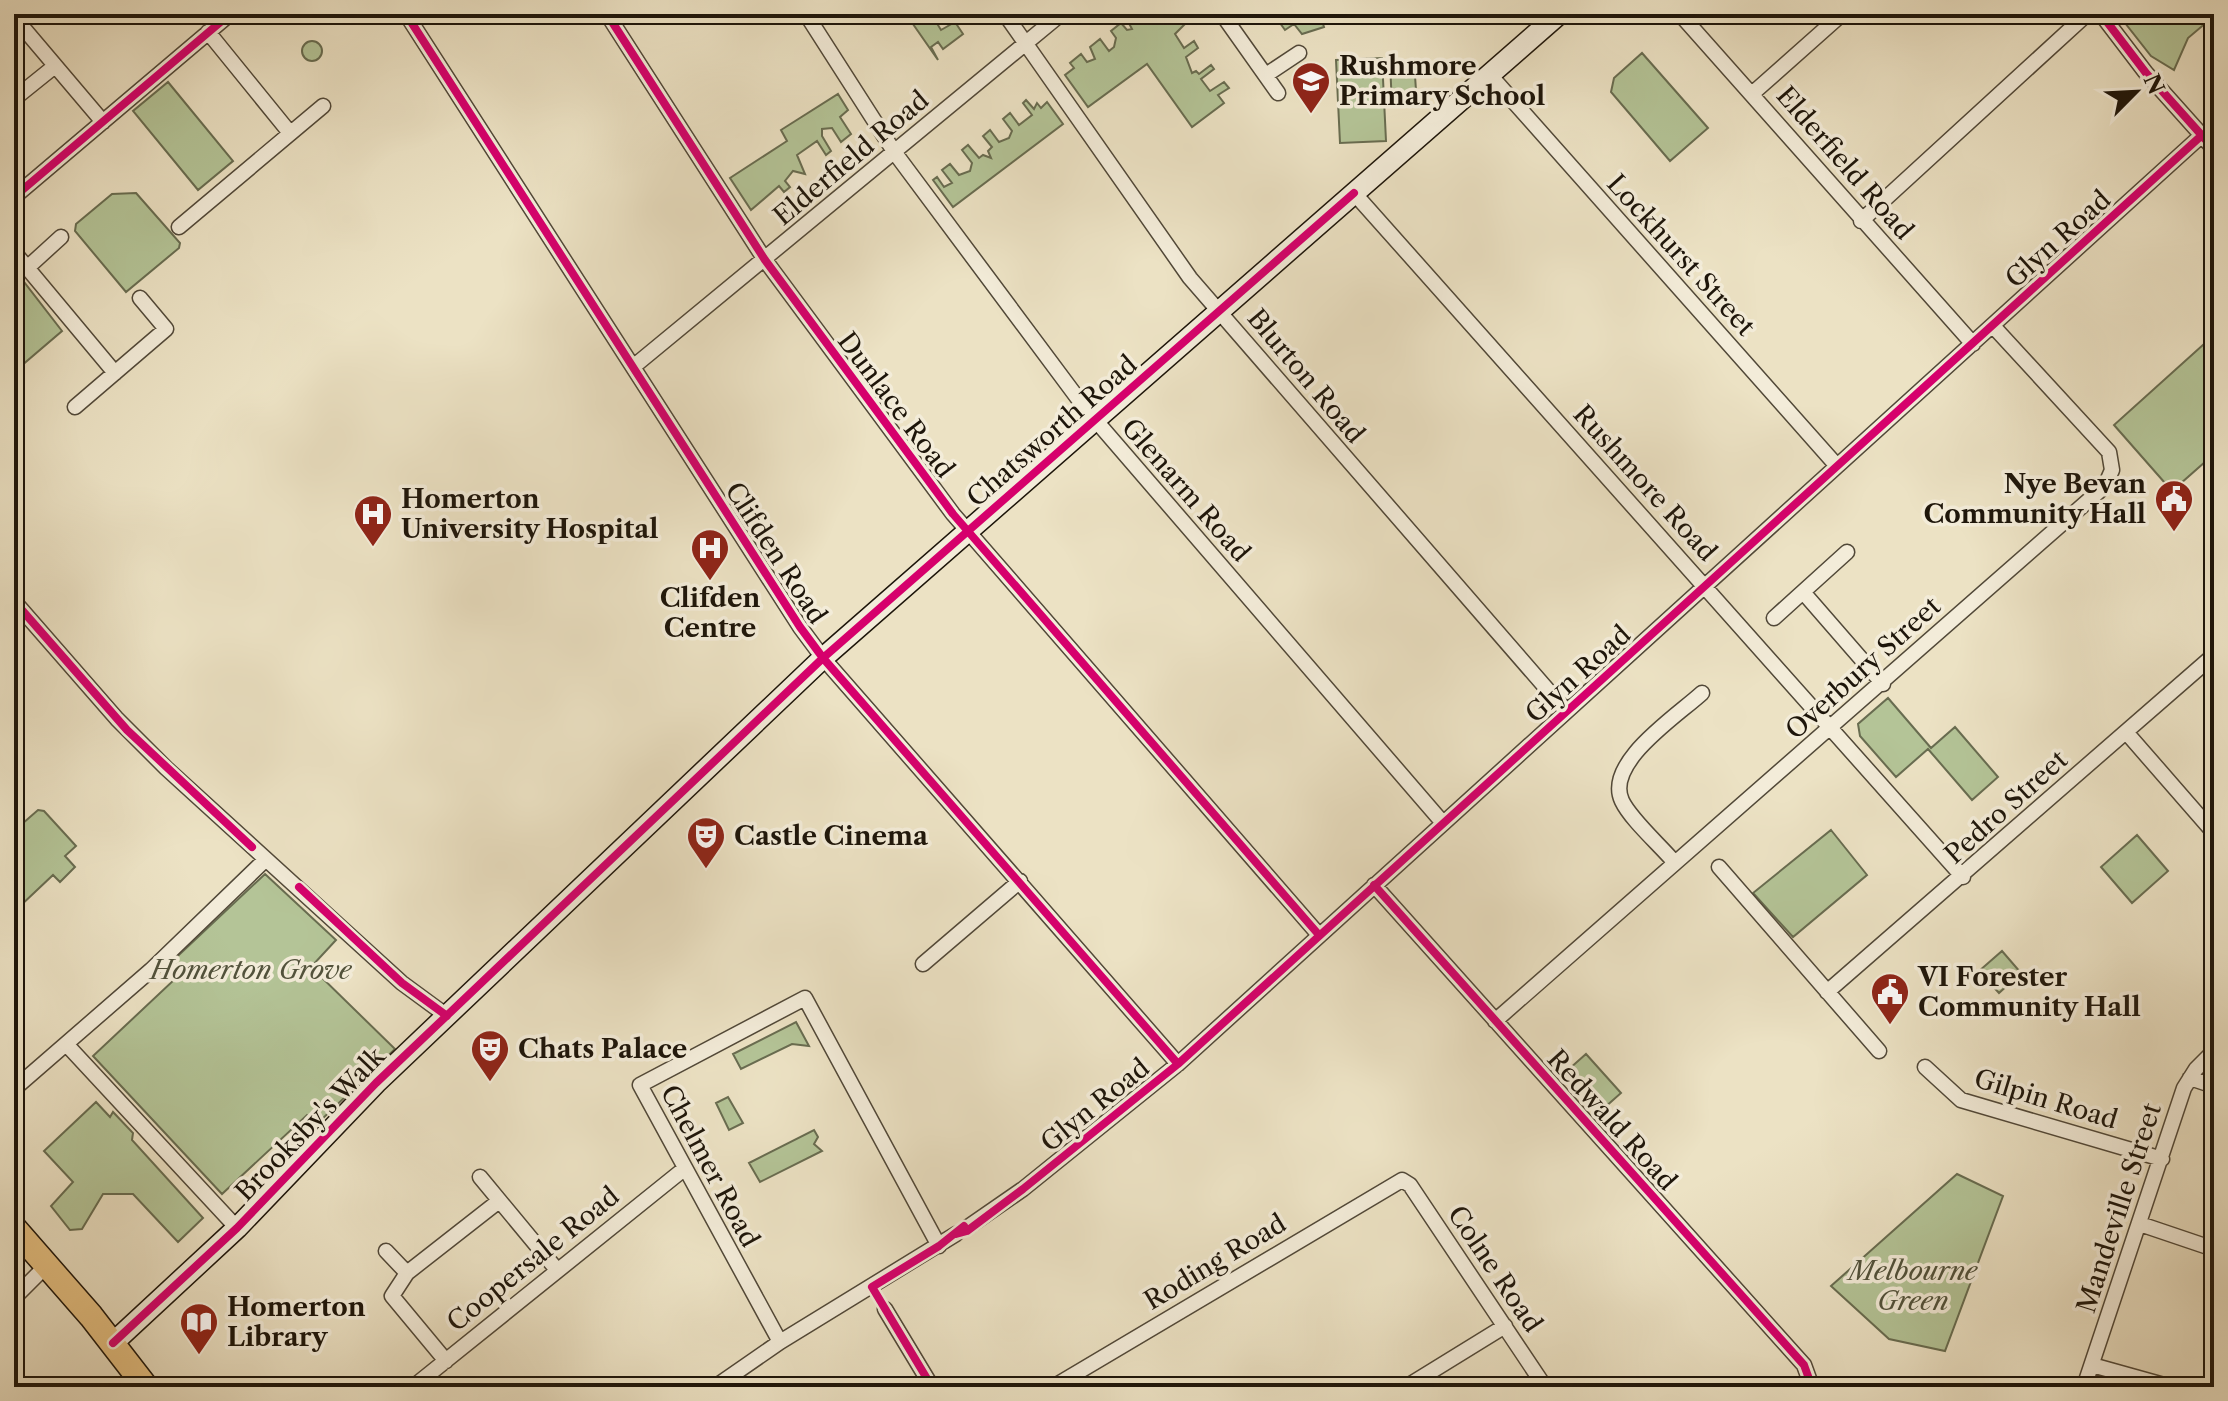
<svg xmlns="http://www.w3.org/2000/svg" width="2228" height="1401" viewBox="0 0 2228 1401" font-family="'Libre Caslon Text',serif">
  <style>
    .green { fill: #b4c497; stroke: #686c50; stroke-width: 2 }
    .lines { fill: none; stroke-linecap: round; stroke-linejoin: round }
    .street-casing { stroke: #514838; stroke-width: 17 }
    .secondary-casing { stroke: #1d150a; stroke-width: 23 }
    .highway-casing { stroke: #1d150a; stroke-width: 27 }
    .street { stroke: #f3ecd9; stroke-width: 14 }
    .secondary { stroke: #f3ecd9; stroke-width: 20 }
    .highway { stroke: #e6c182; stroke-width: 24 }
    .cycleway-casing { stroke: #f3ecd9; stroke-width: 13 }
    .cycleway { stroke: #d6006c; stroke-width: 8 }
    .labels { text-anchor: middle; stroke-width: 7; stroke-linejoin: round; paint-order: stroke }
    .poi-label { font-size: 26px; font-weight: bold; fill: #1d150a; stroke: #f3ecd9; text-anchor: start }
    .street-label { font-size: 26px; fill: #1d150a; stroke: #f3ecd9 }
    .park-label { font-size: 26px; font-style: italic; fill: #52523b; stroke: #f3ecd9 }
  </style>
  <rect width="100%" height="100%" fill="#ece2c4"/>
  <filter id="stains"><feTurbulence type="fractalNoise" baseFrequency=".0025" numOctaves="4"/><feColorMatrix values="0 0 0 0 .2 0 0 0 0 .09 0 0 0 0 .02 0 0 0 .5 -.17"/></filter>
  <radialGradient id="worn" r=".72"><stop offset=".6" stop-color="#630" stop-opacity="0"/><stop offset="1" stop-color="#630" stop-opacity=".3"/></radialGradient>
  <path class="green" d="M906 14H936L933 17 941 30 955 22 963 34 943 49 938 42 931 47 938 60Z
    M1124 14H1195L1175 34 1184 48 1194 41 1198 48 1186 57 1192 73 1196 71 1199 74 1211 65 1214 69 1201 79 1210 91 1224 82 1229 88 1218 95 1224 103 1192 127 1147 64 1088 107 1065 75 1074 68 1070 63 1081 54 1087 62 1095 59 1090 47 1100 39 1109 51 1114 47 1116 38 1111 31 1121 23 1127 30 1132 29Z
    M1287 14H1320L1324 27 1302 34 1294 24 1285 30 1280 23Z
    M2118 14H2214V16L2188 38 2174 70 2151 56Z
    M302 51a10 10 0 1 1 20 0a10 10 0 1 1-20 0Z
    M1642 53 1708 128 1670 161 1611 92 1614 78Z
    M1382 58 1386 141 1340 143 1336 60Z
    M1414 61 1417 105 1392 106 1390 62Z
    M168 82 233 161 198 190 133 111Z
    M838 94 848 110 840 117 851 134 841 142 832 128 822 129V136L831 151 826 155 817 141 797 155 805 174 793 171 785 181 790 187 784 192 779 186 751 210 730 178 787 141 781 130Z
    M1026 100 1034 109 1037 103 1041 108 1047 102 1063 124 953 207 933 180 937 177 944 187 952 183 942 170 950 164 959 175 970 171 972 163 962 150 968 145 979 158 983 155 991 158 988 151 992 147 983 136 990 130 999 142 1009 138 1012 131 1003 119 1010 113 1019 125 1032 115 1023 103Z
    M136 193 180 243 179 248 126 292 75 231 76 224 112 194Z
    M14 280 24 282 62 331 14 372Z
    M2214 335V454L2172 491 2114 425Z
    M1888 698 1931 748 1955 727 1998 777 1972 800 1928 749 1896 777 1860 736 1858 724Z
    M38 810 44 811 76 846 65 856 75 867 60 882 53 875 17 909 14 831Z
    M1831 830 1867 875 1793 937 1753 893Z
    M2137 835 2168 871 2132 903 2101 867Z
    M265 874 336 940 311 967 395 1049 317 1124 307 1115 222 1194 93 1056 175 979 165 968Z
    M2002 951 2021 973 1999 993 1979 971Z
    M796 1022 809 1046 792 1044 741 1069 733 1054Z
    M1586 1054 1621 1093 1604 1108 1569 1069Z
    M728 1097 743 1123 729 1130 716 1103Z
    M96 1102 110 1117 113 1112 133 1133 132 1140 203 1218 178 1242 133 1194H103L82 1229 70 1230 51 1206 73 1182 44 1151Z
    M814 1130 818 1137 814 1144 822 1151 760 1182 749 1163Z
    M1957 1174 2003 1196 1945 1351 1889 1339 1831 1286Z"/>
  <g class="lines">
    <g class="street-casing">
      <path id="street" d="M406 14 800 627 823 658 1178 1064
        M607 14 765 260 953 514 1319 935
        M806 14 895 153 1085 408 1443 823
        M1005 14 1190 278 1566 711
        M1222 14 1278 93
        M1680 14 1973 344
        M2101 14 2146 73 2214 149
        M14 17 103 122
        M208 32 290 133
        M1266 75 1299 53
        M1490 75 1837 466
        M1753 93 1842 14
        M14 99 55 66
        M1354 193 1963 877
        M14 197 230 14
        M1861 221 2087 14
        M179 227 323 106
        M14 252 115 373
        M27 268 61 237
        M633 367 1061 14
        M75 407 166 329 140 298
        M1803 592 1883 684
        M14 601 117 719 166 768 402 983 447 1016
        M1774 618 1847 552
        M2126 732 2214 833
        M1675 863C1661 846 1631 820 1622 801 1604 763 1677 716 1702 693
        M1719 867 1879 1051
        M1374 885 1804 1365 1812 1387
        M923 964 1020 881
        M1827 992 2214 655
        M1495 1021 2105 486 2112 470 2109 452 1993 326
        M67 1045 237 1228
        M1925 1067 1961 1100 2162 1159
        M2190 1078 2214 1086
        M14 1089 151 970 265 860
        M480 1177 557 1270
        M2140 1224 2214 1249
        M968 1227 1023 1189 1178 1064 2201 136
        M386 1251 407 1273
        M14 1298 47 1265
        M885 1309 932 1387
        M780 1342 640 1085 805 998 939 1246
        M446 1361 392 1296 407 1273 499 1201
        M2092 1365 2171 1387
        M413 1387 684 1169
        M715 1387 780 1342 956 1234
        M1053 1387 1402 1180 1410 1185 1545 1387
        M1406 1387 1505 1326
        M2084 1387 2184 1088 2196 1069 2214 1051"/>
    </g>
    <g class="secondary-casing">
      <path id="secondary" d="M113 1343 237 1228 376 1083 823 658 1559 14"/>
    </g>
    <g class="highway-casing">
      <path id="highway" d="M14 1228 91 1316 146 1387"/>
    </g>
    <use href="#street" class="street"/>
    <use href="#secondary" class="secondary"/>
    <use href="#highway" class="highway"/>
    <g class="cycleway-casing">
      <path id="cycleway" d="M406 14 800 627 823 658 1178 1064
        M607 14 765 260 953 514 1319 935
        M2101 14 2146 73 2214 149
        M14 197 230 14
        M14 601 127 730 252 847
        M1374 885 1804 1365 1812 1387
        M299 887 402 983 447 1016
        M956 1234 967 1231 1023 1189 1178 1064 2201 136
        M113 1343 237 1228 376 1083 823 658 1354 193
        M932 1387 872 1287 939 1246 964 1226"/>
    </g>
    <use href="#cycleway" class="cycleway"/>
  </g>
  <defs>
    <g id="school-pin" transform="scale(2)"><path d="M0 17L-7.5 6A9.5 9.5 0 1 1 7.5 6Z" fill="#8f2418" stroke="#f3ecd9"/><path d="M0-5L7-2L0 1L-7-2ZM-4 1L0 2.5L4 1V4Q0 6-4 4Z" fill="#fff"/></g>
    <g id="civic-pin" transform="scale(2)"><path d="M0 17L-7.5 6A9.5 9.5 0 1 1 7.5 6Z" fill="#8f2418" stroke="#f3ecd9"/><path d="M-.6-6.5H3V-4.5H.6V-3L4-1V1h2V6H-6V1h2V-1L-.6-3ZM-1.2 2.5V6h2.4V2.5Z" fill="#fff"/></g>
    <g id="hospital-pin" transform="scale(2)"><path d="M0 17L-7.5 6A9.5 9.5 0 1 1 7.5 6Z" fill="#8f2418" stroke="#f3ecd9"/><path d="M-5-5h3v3.5h4V-5h3V5h-3V1.5h-4V5h-3Z" fill="#fff"/></g>
    <g id="theatre-pin" transform="scale(2)"><path d="M0 17L-7.5 6A9.5 9.5 0 1 1 7.5 6Z" fill="#8f2418" stroke="#f3ecd9"/><path d="M-5-5.5Q0-4 5-5.5V0Q5 5 0 6Q-5 5-5 0ZM-3.3-2.5H-1v1.5H-3.3ZM1-2.5H3.3v1.5H1ZM-2.8 1Q0 5.5 2.8 1Z" fill="#fff"/></g>
    <g id="library-pin" transform="scale(2)"><path d="M0 17L-7.5 6A9.5 9.5 0 1 1 7.5 6Z" fill="#8f2418" stroke="#f3ecd9"/><path d="M-6-4Q-3-5.5-.7-3.5V5Q-3 3-6 4ZM6-4Q3-5.5 .7-3.5V5Q3 3 6 4Z" fill="#fff"/></g>
  </defs>
  <g fill-rule="evenodd">
    <use href="#school-pin" x="1311" y="81"/>
    <use href="#civic-pin" x="2174" y="499"/>
    <use href="#hospital-pin" x="373" y="514"/>
    <use href="#hospital-pin" x="710" y="548"/>
    <use href="#theatre-pin" x="706" y="836"/>
    <use href="#civic-pin" x="1890" y="992"/>
    <use href="#theatre-pin" x="490" y="1049"/>
    <use href="#library-pin" x="199" y="1322"/>
  </g>
  <g class="labels">
    <g class="poi-label">
      <text x="1339" y="75">Rushmore<tspan x="1339" dy="30">Primary School</tspan></text>
      <text x="2146" y="493" text-anchor="end">Nye Bevan<tspan x="2146" dy="30">Community Hall</tspan></text>
      <text x="401" y="508">Homerton<tspan x="401" dy="30">University Hospital</tspan></text>
      <text x="710" y="607" text-anchor="middle">Clifden<tspan x="710" dy="30">Centre</tspan></text>
      <text x="734" y="845">Castle Cinema</text>
      <text x="1918" y="986">VI Forester<tspan x="1918" dy="30">Community Hall</tspan></text>
      <text x="518" y="1058">Chats Palace</text>
      <text x="227" y="1316">Homerton<tspan x="227" dy="30">Library</tspan></text>
    </g>
    <g class="street-label">
      <text transform="translate(851 158) rotate(-40)" y="9">Elderfield Road</text>
      <text transform="translate(1845 163) rotate(49)" y="9">Elderfield Road</text>
      <text transform="translate(2058 239) rotate(-42)" y="9">Glyn Road</text>
      <text transform="translate(1681 255) rotate(48)" y="9">Lockhurst Street</text>
      <text transform="translate(1306 376) rotate(50)" y="9">Blurton Road</text>
      <text transform="translate(896 405) rotate(53)" y="9">Dunlace Road</text>
      <text transform="translate(1052 431) rotate(-41)" y="9">Chatsworth Road</text>
      <text transform="translate(1645 483) rotate(48)" y="9">Rushmore Road</text>
      <text transform="translate(1186 490) rotate(49)" y="9">Glenarm Road</text>
      <text transform="translate(776 553) rotate(57)" y="9">Clifden Road</text>
      <text transform="translate(1863 668) rotate(-42)" y="9">Overbury Street</text>
      <text transform="translate(1578 674) rotate(-42)" y="9">Glyn Road</text>
      <text transform="translate(2006 807) rotate(-42)" y="9">Pedro Street</text>
      <text transform="translate(2046 1099) rotate(17)" y="9">Gilpin Road</text>
      <text transform="translate(1095 1105) rotate(-39)" y="9">Glyn Road</text>
      <text transform="translate(1612 1120) rotate(48)" y="9">Redwald Road</text>
      <text transform="translate(310 1124) rotate(-46)" y="9">Brooksby's Walk</text>
      <text transform="translate(710 1166) rotate(62)" y="9">Chelmer Road</text>
      <text transform="translate(2119 1208) rotate(-72)" y="9">Mandeville Street</text>
      <text transform="translate(533 1259) rotate(-39)" y="9">Coopersale Road</text>
      <text transform="translate(1215 1262) rotate(-31)" y="9">Roding Road</text>
      <text transform="translate(1495 1269) rotate(56)" y="9">Colne Road</text>
    </g>
    <g class="park-label">
      <text x="251" y="979">Homerton Grove</text>
      <text x="1913" y="1280">Melbourne<tspan x="1913" dy="30">Green</tspan></text>
    </g>
  </g>
  <rect width="2228" height="1401" fill="none" stroke="#ece2c4" stroke-width="48"/>
  <rect x="16" y="16" width="2196" height="1369" fill="none" stroke="#1d150a" stroke-width="4"/>
  <rect x="24" y="24" width="2180" height="1353" fill="none" stroke="#1d150a" stroke-width="2"/>
  <g transform="translate(2136 92) rotate(66)" stroke="#f3ecd9" stroke-width="6" paint-order="stroke">
  <path d="M0-6L14 30L0 20L-14 30Z" fill="#1d150a"/>
  <text y="-12" font-size="22" font-weight="bold" text-anchor="middle" fill="#1d150a">N</text>
  </g>
  <rect width="100%" height="100%" filter="url(#stains)"/>
  <rect width="100%" height="100%" fill="url(#worn)"/>
</svg>
